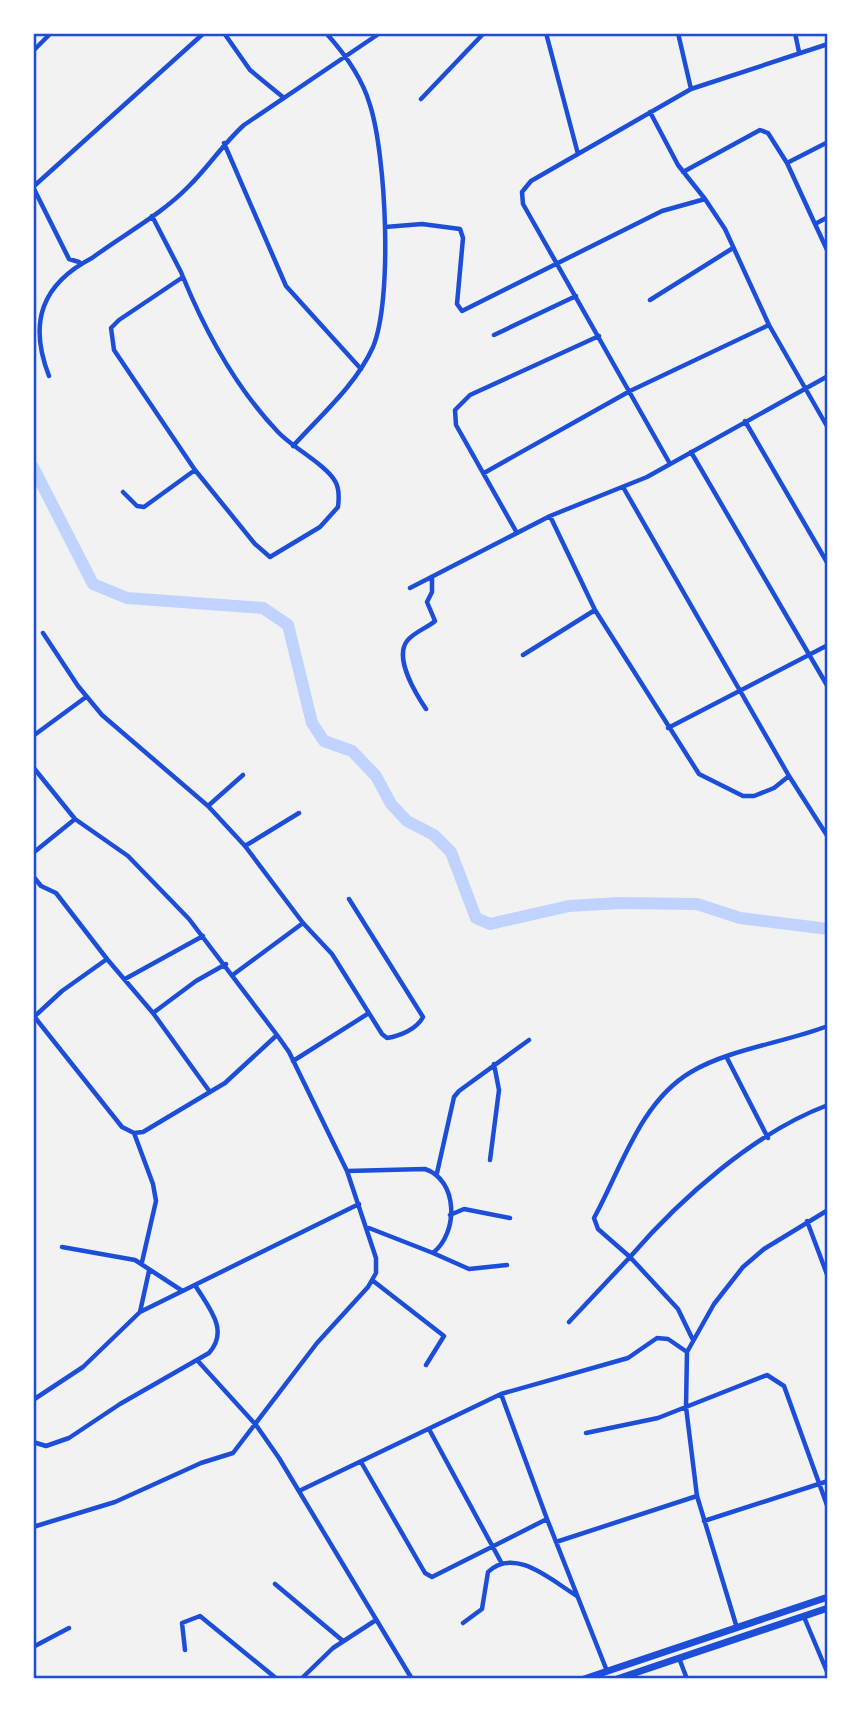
<svg xmlns="http://www.w3.org/2000/svg" width="861" height="1712" viewBox="0 0 861 1712" font-family="'Asap Condensed',sans-serif">
  <style>
    .lines { fill: none; stroke-linecap: round; stroke-linejoin: round }
    .river { stroke: #bfd3fe; stroke-width: 12 }
    .minor { stroke: #1d4ed8; stroke-width: 4.5 }
    .trunk { stroke: #1d4ed8; stroke-width: 7 }
    .neatline { fill: none; stroke: #1d4ed8; stroke-width: 2.5 }
  </style>
  <rect width="100%" height="100%" fill="#f2f2f2"/>
  <g class="lines">
    <path class="river" d="M33 467 93 584 127 598 263 608 288 625 312 723 324 741 352 751 376 776 391 804 407 821 434 835 451 852 476 918 490 924 569 906 619 903 697 904 740 918 828 929"/>
    <path class="minor" d="M224 33 250 70 284 98
      M546 33 578 154
      M678 33 691 89
      M795 33 799 52
      M33 51 51 33
      M421 99 484 33
      M650 112 678 165 705 199
      M828 142 787 163 815 224 828 217
      M224 143 286 286 361 369
      M683 172 760 130 768 133 787 163
      M33 187 204 33
      M33 187 69 259 79 262
      M152 216 181 272 183 277C206 333 236 388 278 432 293 448 325 464 335 481 340 489 339 499 338 507L320 527 270 557 255 544 195 470 114 350 111 328 119 320 183 277
      M815 224 828 252
      M385 227 422 224 460 229 463 238 457 304 462 311 662 211 705 199 725 229 769 325 828 428
      M650 300 733 248
      M494 335 576 296
      M49 376C28 322 42 284 92 258 124 234 161 215 189 186 209 166 223 144 244 125L380 33
      M745 421 828 564
      M293 446C320 416 356 385 373 347 393 299 386 155 370 105 362 77 345 54 326 33
      M691 452 828 687
      M669 462 523 204 522 192 531 181 691 89 828 44
      M484 473 630 391 769 325
      M623 487 789 776 828 837
      M123 492 137 506 144 507 195 470
      M550 516 595 610 699 774 743 796H754L774 788 789 776
      M517 533 456 425 455 410 470 395 599 336
      M410 588 550 516 647 477 828 376
      M43 633 78 686 102 715 208 806 245 846 303 923 332 954 382 1034 387 1038C400 1036 417 1029 423 1017L349 899
      M523 655 595 610
      M426 709C416 694 394 658 407 641 414 632 427 628 435 621L427 602 432 592V578
      M668 728 828 645
      M33 736 86 697
      M33 767 75 819 128 856 189 919 277 1035 289 1052 347 1171 376 1258V1273L368 1287 317 1343 233 1453 201 1463 115 1502 33 1527
      M208 806 243 775
      M245 846 299 813
      M33 853 75 819
      M33 876 41 886 56 893 107 959
      M234 974 303 923
      M125 979 203 936
      M153 1013 196 981 226 964
      M33 1015 122 1127 134 1133 143 1132 225 1083 277 1035
      M34 1017 62 991 107 959 153 1013 210 1092
      M727 1058 768 1138
      M293 1061 369 1013
      M134 1133 153 1184 156 1201 142 1262
      M490 1160 499 1090 494 1064
      M347 1171 425 1169C458 1180 459 1232 433 1253L369 1228
      M437 1173 454 1097 459 1091 529 1040
      M450 1215 464 1209 510 1218
      M807 1221 828 1277
      M62 1247 135 1260 181 1290
      M433 1253 469 1269 507 1265
      M372 1280 444 1336 426 1365
      M140 1312 149 1271
      M569 1322 630 1257 598 1229 594 1218C621 1169 640 1102 691 1072 727 1050 786 1042 828 1026
      M692 1338 678 1309 630 1257C680 1199 755 1132 828 1105
      M197 1360 256 1425 279 1458 412 1679
      M33 1400 83 1367 140 1312 359 1204
      M430 1431 501 1562
      M586 1433 658 1418 767 1375 784 1386 828 1508
      M33 1442 46 1446 69 1438 120 1404 209 1353C230 1330 208 1307 195 1285
      M361 1462 425 1573 432 1577 547 1519 501 1394
      M299 1491 501 1394 628 1358 657 1338 668 1339 687 1352
      M547 1519 607 1671
      M704 1521 828 1481
      M556 1542 697 1496
      M275 1584 343 1641
      M804 1617 828 1674
      M463 1623 482 1609 488 1572C515 1546 552 1581 577 1596
      M737 1628 697 1496 686 1407 687 1352 714 1304 743 1267 764 1249 828 1210
      M33 1647 69 1628
      M185 1650 182 1623 200 1616 277 1679
      M679 1658 687 1679
      M301 1679 333 1648 376 1620"/>
    <path class="trunk" d="M584 1679 828 1597
      M617 1679 828 1608"/>
  </g>
  <rect width="861" height="1712" fill="none" stroke="#ffffff" stroke-width="70"/>
  <rect x="35" y="35" width="791" height="1642" class="neatline"/>
</svg>
